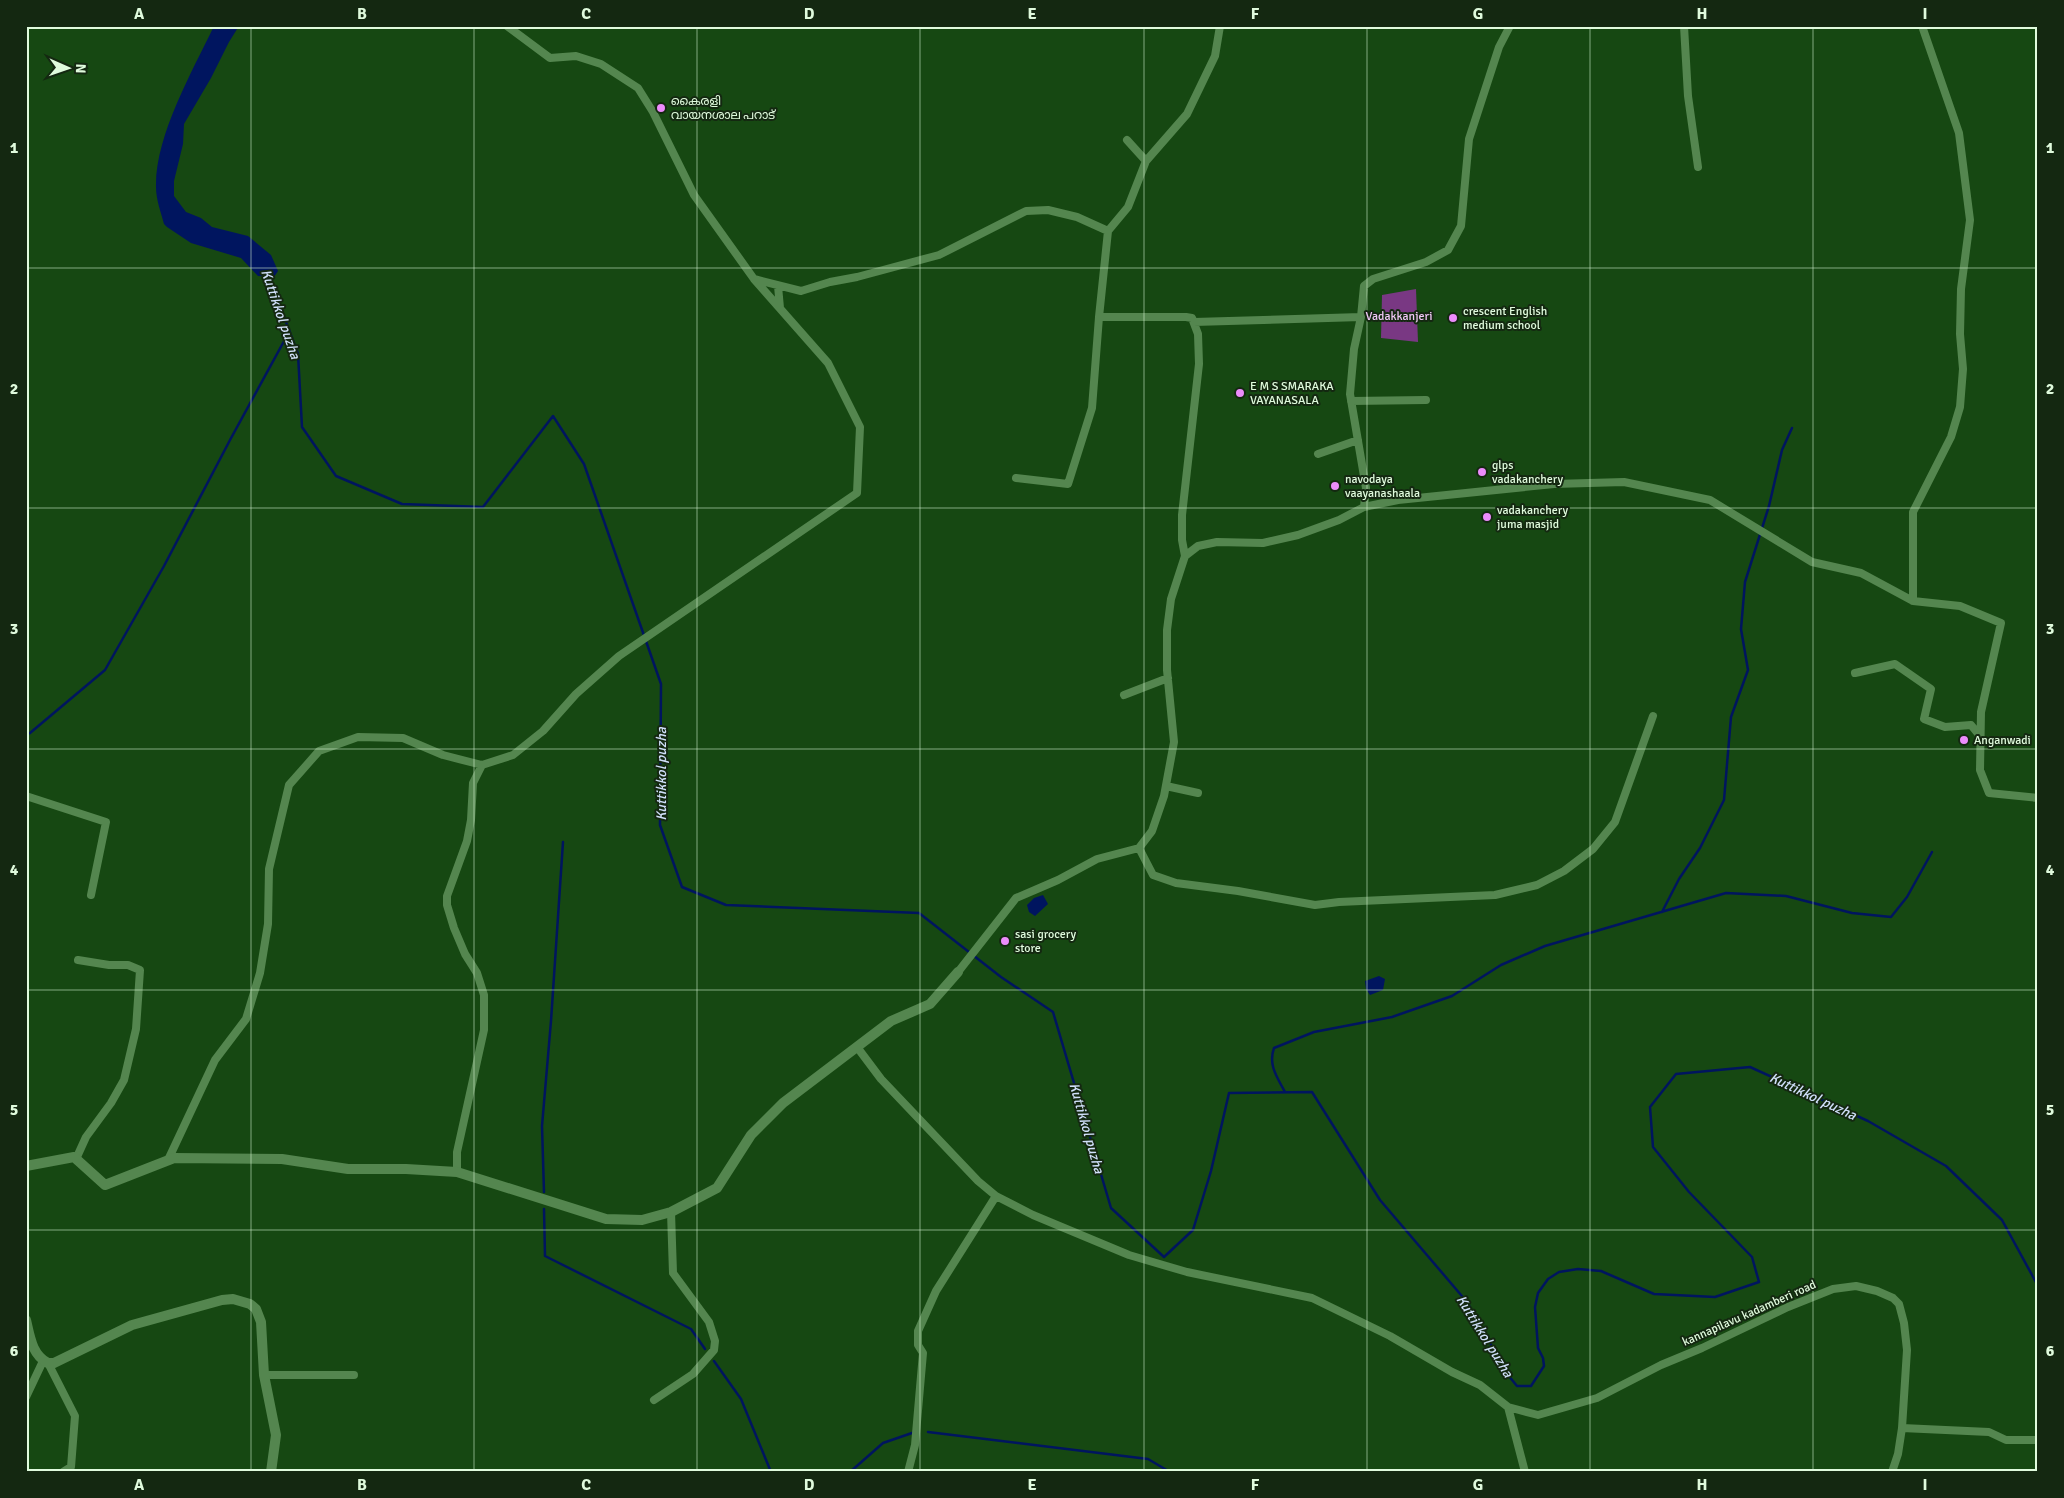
<svg xmlns="http://www.w3.org/2000/svg" width="2064" height="1498" viewBox="0 0 2064 1498" font-family="Signika,'Noto Sans Malayalam',sans-serif">
  <style>
    .green { fill: #793883 }
    .water { fill: #00155f }
    .lines { fill: none; stroke-linecap: round; stroke-linejoin: round }
    .stream { stroke: #00155f; stroke-width: 2.5 }
    .minor { stroke: #54864f; stroke-width: 8 }
    .tertiary { stroke: #54864f; stroke-width: 10 }
    .grid { fill: none; stroke: #e0fbdd; stroke-width: 1; stroke-opacity: 0.55 }
    .poi-dot { fill: #ec8cfb; stroke: #142811; stroke-width: 2 }
    .labels { text-anchor: middle; stroke-width: 4; stroke-linejoin: round; paint-order: stroke }
    .poi-label { font-size: 12px; fill: #e0fbdd; stroke: #142811; text-anchor: start }
    .park-label { font-size: 12px; fill: #f2c9f8; stroke: #142811 }
    .street-label { font-size: 12px; fill: #e0fbdd; stroke: #142811 }
    .water-label { font-size: 14px; font-style: italic; fill: #d1e0fa; stroke: #142811 }
    .neatline { fill: none; stroke: #e0fbdd; stroke-width: 2 }
    .grid-label { font-size: 16px; text-anchor: middle; font-weight: bold; fill: #e0fbdd }
  </style>
  <rect width="100%" height="100%" fill="#164812"/>
  <path class="green" d="M1416 289 1418 342 1381 338 1382 295Z"/>
  <path class="water" d="M214 26H239L229 42 211 78 184 124 183 144 174 181V196L186 212 201 218 212 227 248 236 271 255 278 271 274 277 258 276 241 258 191 243 167 227 164 224C161 212 156 200 156 187 155 136 192 72 214 26Z
    M1043 895 1048 904 1035 916 1029 912 1027 905 1034 898Z
    M1379 976 1385 979 1383 990 1370 995 1366 989 1365 981Z"/>
  <g class="lines">
    <path class="stream" d="M268 274 298 354 302 427 336 476 402 504 483 507 553 416 584 464 661 684 660 825 682 887 726 905 919 913 1001 977 1053 1012 1111 1208 1164 1257 1193 1230 1211 1171 1229 1093 1312 1092 1380 1200 1467 1302 1508 1375 1517 1386H1531L1544 1366 1543 1358 1538 1348 1535 1307 1538 1293 1548 1279 1559 1272 1578 1269 1601 1271 1654 1294 1715 1297 1759 1282 1752 1257 1689 1192 1653 1147 1650 1107 1676 1074 1750 1067 1868 1121 1946 1166 2002 1220 2038 1286
      M26 734 30 733 105 670 164 566 230 440 289 332
      M1662 912 1679 879 1700 848 1724 800 1731 717 1748 670 1741 629 1745 582 1769 506 1782 450 1792 428
      M1285 1092C1277 1077 1268 1065 1274 1048L1314 1032 1392 1017 1452 996 1501 965 1545 946 1726 893 1786 896 1852 913 1891 917 1907 897 1932 852
      M544 1192 542 1126 551 1021 563 842
      M544 1209 545 1256 691 1329 705 1349
      M714 1361 741 1399 771 1472
      M928 1432 1148 1459 1170 1472
      M850 1472 883 1443 912 1433"/>
    <path class="minor" d="M507 26 550 58 576 56 601 64 638 88 653 112 694 195 754 279 801 291 830 282 857 277 939 255 1026 211 1048 210 1077 217 1108 231 1099 317H1186L1192 318 1198 334 1199 364 1182 515V540L1185 556
      M1684 26 1688 96 1698 167
      M1127 140 1146 161
      M1108 231 1128 207 1146 161 1187 114 1215 56 1220 26
      M778 286 780 308
      M1194 322 1361 317
      M1351 401 1426 400
      M1318 454 1358 440
      M1016 478 1068 484 1092 408 1099 317
      M1364 507 1398 500 1554 484 1624 482 1710 500 1812 562 1861 573 1913 601 1960 606 2001 623 1981 712 1980 770 1989 793 2038 798
      M1913 601V512L1951 437 1960 407 1963 369 1960 334 1961 289 1970 220 1959 133 1922 26
      M1855 673 1895 664 1931 689 1924 719 1945 727 1971 725 1980 736
      M1124 695 1168 678
      M1166 786 1198 793
      M26 796 106 822 91 895
      M1139 848 1153 875 1176 883 1238 891 1315 905 1339 902 1495 895 1537 885 1564 871 1593 849 1615 822 1653 716
      M958 972 1016 898 1058 880 1097 859 1139 848 1152 831 1164 796 1174 742 1167 670V630L1171 599 1185 556 1198 546 1217 542 1263 543 1298 535 1339 520 1364 507 1366 488 1350 394 1354 349 1361 317 1364 286 1373 279 1426 262 1448 250 1461 226 1469 139 1499 47 1510 26
      M857 1047 881 1079 978 1181 996 1196 1033 1215 1129 1255 1187 1272 1312 1298 1390 1336 1452 1372 1480 1385 1508 1407 1525 1472
      M76 1159 86 1137 111 1103 124 1080 136 1029 140 970 128 965H109L78 960
      M168 1160 215 1060 246 1019 260 973 268 924 269 869 289 785 319 751 358 737 403 738 443 755 482 765 513 755 543 731 576 694 619 656 857 493 860 427 828 363 754 279
      M457 1172V1152L484 1030V995L477 973 465 954 454 928 447 905V896L467 841 471 820 473 783 482 765
      M48 1363 75 1416 71 1467 63 1472
      M264 1375H354
      M26 1397 43 1361
      M654 1400 693 1374 714 1350 715 1341 709 1322 673 1273 671 1212
      M1508 1407 1538 1415 1597 1398 1661 1365 1702 1348 1788 1307 1833 1289 1856 1286 1877 1291 1893 1298 1899 1304 1904 1323 1907 1350 1902 1428 1898 1454 1892 1472
      M1902 1428 1989 1432 2006 1440H2038
      M908 1472 915 1445 923 1353 918 1345V1331L936 1291 996 1196"/>
    <path class="tertiary" d="M26 1166 74 1157 105 1185 174 1158 282 1159 348 1169H406L457 1172 606 1219 642 1220 671 1212 717 1188 751 1135 783 1103 891 1021 930 1004 958 972
      M26 1320C30 1337 32 1355 48 1363H54L132 1325 222 1300 233 1299 250 1304 256 1309 261 1322 264 1375 276 1435 271 1472"/>
  </g>
  <path class="grid" d="M251 26V1472M474 26V1472M697 26V1472M920 26V1472M1144 26V1472M1367 26V1472M1590 26V1472M1813 26V1472M26 268H2038M26 508H2038M26 749H2038M26 990H2038M26 1230H2038"/>
  <g class="poi-dot">
    <circle cx="661" cy="108" r="5"/>
    <circle cx="1453" cy="318" r="5"/>
    <circle cx="1240" cy="393" r="5"/>
    <circle cx="1482" cy="472" r="5"/>
    <circle cx="1335" cy="486" r="5"/>
    <circle cx="1487" cy="517" r="5"/>
    <circle cx="1964" cy="740" r="5"/>
    <circle cx="1005" cy="941" r="5"/>
  </g>
  <g class="labels">
    <g class="poi-label">
      <text x="671" y="105">കൈരളി<tspan x="671" dy="14">വായനശാല പറാട്</tspan></text>
      <text x="1463" y="315">crescent English<tspan x="1463" dy="14">medium school</tspan></text>
      <text x="1250" y="390">E M S SMARAKA<tspan x="1250" dy="14">VAYANASALA</tspan></text>
      <text x="1492" y="469">glps<tspan x="1492" dy="14">vadakanchery</tspan></text>
      <text x="1345" y="483">navodaya<tspan x="1345" dy="14">vaayanashaala</tspan></text>
      <text x="1497" y="514">vadakanchery<tspan x="1497" dy="14">juma masjid</tspan></text>
      <text x="1974" y="744">Anganwadi</text>
      <text x="1015" y="938">sasi grocery<tspan x="1015" dy="14">store</tspan></text>
    </g>
    <g class="park-label">
      <text x="1399" y="320">Vadakkanjeri</text>
    </g>
    <g class="street-label">
      <text transform="translate(1749 1313) rotate(-24)" y="4">kannapilavu kadamberi road</text>
    </g>
    <g class="water-label">
      <text transform="translate(281 314) rotate(71)" y="5">Kuttikkol puzha</text>
      <text transform="translate(661 774) rotate(-90)" y="5">Kuttikkol puzha</text>
      <text transform="translate(1813 1096) rotate(25)" y="5">Kuttikkol puzha</text>
      <text transform="translate(1087 1128) rotate(74)" y="5">Kuttikkol puzha</text>
      <text transform="translate(1485 1336) rotate(58)" y="5">Kuttikkol puzha</text>
    </g>
  </g>
  <rect width="2064" height="1498" fill="none" stroke="#142811" stroke-width="55"/>
  <g transform="translate(68 68) rotate(92)" stroke="#142811" stroke-width="4" paint-order="stroke">
  <path d="M0-4L9 19L0 12L-9 19Z" fill="#e0fbdd"/>
  <text y="-8" font-size="14" font-weight="bold" text-anchor="middle" fill="#e0fbdd">N</text>
  </g>
  <rect x="28" y="28" width="2008" height="1442" class="neatline"/>
  <g class="grid-label">
    <text x="139" y="19">A</text>
    <text x="362" y="19">B</text>
    <text x="586" y="19">C</text>
    <text x="809" y="19">D</text>
    <text x="1032" y="19">E</text>
    <text x="1255" y="19">F</text>
    <text x="1478" y="19">G</text>
    <text x="1702" y="19">H</text>
    <text x="1925" y="19">I</text>
    <text x="14" y="153">1</text>
    <text x="2050" y="153">1</text>
    <text x="14" y="394">2</text>
    <text x="2050" y="394">2</text>
    <text x="14" y="634">3</text>
    <text x="2050" y="634">3</text>
    <text x="14" y="875">4</text>
    <text x="2050" y="875">4</text>
    <text x="14" y="1115">5</text>
    <text x="2050" y="1115">5</text>
    <text x="14" y="1356">6</text>
    <text x="2050" y="1356">6</text>
    <text x="139" y="1490">A</text>
    <text x="362" y="1490">B</text>
    <text x="586" y="1490">C</text>
    <text x="809" y="1490">D</text>
    <text x="1032" y="1490">E</text>
    <text x="1255" y="1490">F</text>
    <text x="1478" y="1490">G</text>
    <text x="1702" y="1490">H</text>
    <text x="1925" y="1490">I</text>
  </g>
</svg>
